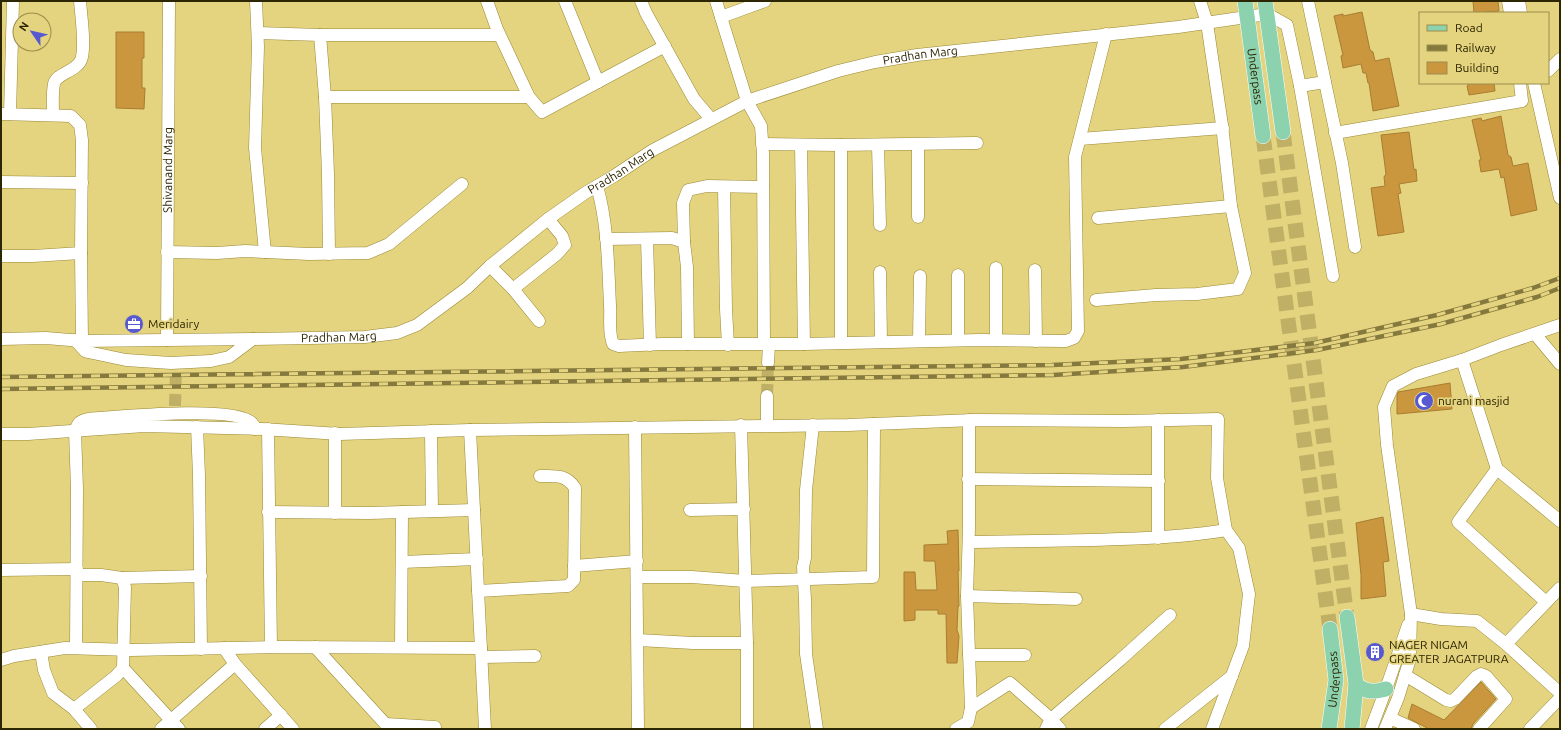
<svg xmlns="http://www.w3.org/2000/svg" width="1561" height="730" viewBox="0 0 1561 730" font-family="Ubuntu,sans-serif">
  <style>
    .building { fill: #ca973e; stroke: #a97d31 }
    .lines { fill: none; stroke-linecap: round; stroke-linejoin: round }
    .minor-tunnel { stroke: #bfb066; stroke-width: 12; stroke-dasharray: 12 6; stroke-linecap: butt }
    .major-tunnel { stroke: #bfb066; stroke-width: 15; stroke-dasharray: 15 8; stroke-linecap: butt }
    .minor-casing { stroke: #9a8934; stroke-width: 13 }
    .major-casing { stroke: #fff; stroke-width: 16 }
    .minor { stroke: #fff; stroke-width: 12 }
    .major { stroke: #8cd2af; stroke-width: 15 }
    .rail-casing { stroke: #85793e; stroke-width: 4.5 }
    .rail { stroke: #e4d37f; stroke-width: 3; stroke-dasharray: 9; stroke-linecap: butt }
    .labels { text-anchor: middle; stroke-width: 3.5; stroke-linejoin: round; paint-order: stroke }
    .street-label { font-size: 12px; fill: #2d2602; stroke: #e4d37f }
    .poi-label { font-size: 12px; fill: #2d2602; stroke: #e4d37f; text-anchor: start }
  </style>
  <rect width="100%" height="100%" fill="#e4d37f"/>
  <path class="building" d="M1473 1H1498L1499 11 1474 13Z
    M1362 12 1370 50 1373 52 1375 61 1389 58 1399 106 1373 111 1369 83H1368L1366 73H1363L1361 64 1343 68 1341 56 1343 55 1334 16 1343 14V16Z
    M116 32H144V58H142V88H145L144 109 116 108Z
    M1468 83H1494L1495 91 1469 95 1467 86H1468Z
    M1501 116 1508 155 1511 157 1513 166 1528 163 1537 210 1511 216 1504 177 1501 178 1499 169 1481 172 1479 160H1481L1472 120 1481 118 1482 121Z
    M1409 132 1414 170 1416 169 1417 181 1399 184 1401 193 1398 194 1404 232 1378 236 1371 188 1385 186 1384 177 1386 174 1381 135Z
    M1450 383 1452 409 1397 414V396L1398 392Z
    M1383 517 1389 561 1383 562 1386 596 1361 599V575L1356 523Z
    M958 530 959 571H958L959 606H958L957 630 959 636 957 663H947L946 614H938V610H915V620L904 621V572H915L916 590H937L935 561H924V545L948 544 947 531Z
    M1370 646H1380V659H1370Z
    M1481 682 1496 699 1473 724 1471 729H1429L1408 718 1412 704 1444 720Z"/>
  <g class="lines">
    <path class="minor-tunnel" d="M767 396 768 363
      M175 406 176 370"/>
    <path class="major-tunnel" d="M1283 132 1347 617
      M1263 136 1330 629"/>
    <g class="minor-casing">
      <g id="minor">
        <path d="M256 1 258 47 255 148 265 252"/>
        <path d="M487 1 497 29 529 97 542 112 665 46"/>
        <path d="M565 1 598 82"/>
        <path d="M641 1 646 13 694 99 711 119"/>
        <path d="M716 1 747 101 761 126 763 154 764 344"/>
        <path d="M1308 1 1342 163 1355 247"/>
        <path d="M1508 1 1510 13"/>
        <path d="M1519 1 1521 13"/>
        <path d="M721 17 765 1"/>
        <path d="M258 33 320 35H499"/>
        <path d="M320 35 325 97H529"/>
        <path d="M1548 71 1560 59"/>
        <path d="M1534 83 1560 198"/>
        <path d="M1300 86 1325 82"/>
        <path d="M325 97 328 174 329 254"/>
        <path d="M1 114 71 116 80 125 82 140 81 253 82 341"/>
        <path d="M10 114 13 1"/>
        <path d="M53 115C53 105 52 94 54 84 56 73 76 72 81 60 86 48 81 15 80 1"/>
        <path d="M1335 133 1522 101 1520 83"/>
        <path d="M1080 139 1223 128"/>
        <path d="M762 144 838 145 977 143"/>
        <path d="M801 145 804 344"/>
        <path d="M841 145V343"/>
        <path d="M878 145 880 225"/>
        <path d="M1 182 82 183"/>
        <path d="M597 186C608 225 608 265 610 305 611 318 608 332 613 344L619 346 662 344H804L980 340 1066 341 1074 338 1078 331 1075 157 1106 34"/>
        <path d="M724 187 726 309 728 345"/>
        <path d="M918 217V145"/>
        <path d="M1098 218 1231 206"/>
        <path d="M606 239 672 238 684 242 687 267 688 344"/>
        <path d="M647 239 650 345"/>
        <path d="M684 242 683 203 688 190 707 186 763 187"/>
        <path d="M167 252 217 253 245 251 309 254 368 253 389 244 462 184"/>
        <path d="M1 256H33L81 253"/>
        <path d="M490 266 513 289 539 321"/>
        <path d="M996 268V340"/>
        <path d="M1035 270 1036 341"/>
        <path d="M880 272 881 342"/>
        <path d="M513 289 557 254 565 245 562 236 548 219"/>
        <path d="M1096 300 1156 295 1197 294 1238 289 1245 273 1231 206 1222 125 1207 23 1200 1"/>
        <path d="M1535 334 1560 364"/>
        <path id="s1" d="M1 339 46 338 82 341 253 339 365 337 397 333 417 325 467 288 490 266 548 219 585 193 614 176 653 150 747 101 838 71 875 62 917 55 1178 27 1267 14 1287 25 1300 86 1333 276"/>
        <path d="M75 340 85 351 88 352 126 360 171 363 211 361 229 357 253 339"/>
        <path id="s2" d="M167 340 169 1"/>
        <path d="M958 340V275"/>
        <path d="M919 341 920 276"/>
        <path d="M1462 360 1497 469 1560 521"/>
        <path d="M768 363 769 344"/>
        <path d="M1158 420V538"/>
        <path d="M741 425 747 643V729"/>
        <path d="M767 425V396"/>
        <path d="M813 425 806 490 805 558 803 567 805 599 806 654 817 729"/>
        <path d="M197 427 199 475 201 649"/>
        <path d="M635 427 638 729"/>
        <path d="M268 429 271 647"/>
        <path d="M470 430 485 729"/>
        <path d="M431 431 432 511"/>
        <path d="M335 433V513"/>
        <path d="M1 434H28L144 426 262 429 340 434 470 430 848 425 974 420 1123 421 1218 419 1217 478 1226 530 1239 548 1249 594 1243 646 1212 729"/>
        <path d="M1497 469 1458 522 1546 602"/>
        <path d="M968 479 1159 481"/>
        <path d="M690 510 744 509"/>
        <path d="M268 512 369 513 474 510"/>
        <path d="M969 542C1019 541 1070 541 1121 539 1156 538 1191 536 1226 530"/>
        <path d="M402 562 477 559"/>
        <path d="M574 566 637 561"/>
        <path d="M1 570 77 569"/>
        <path d="M637 577H692L745 581 873 577 874 424"/>
        <path d="M122 578 201 576"/>
        <path d="M478 591 568 586 574 580 575 488C566 474 555 476 540 476"/>
        <path d="M967 596 1076 599"/>
        <path d="M1411 614 1441 619 1477 621 1506 644 1560 588"/>
        <path d="M638 640 693 643H747"/>
        <path d="M1506 644 1560 693"/>
        <path d="M315 647 390 729"/>
        <path d="M401 647 402 512"/>
        <path d="M76 648 77 489 75 431C78 423 79 421 88 419 116 417 235 405 252 423 254 425 254 427 255 429"/>
        <path d="M224 648 235 664 293 729"/>
        <path d="M41 652 44 670 53 693 74 709 91 729"/>
        <path d="M969 655H1025"/>
        <path d="M482 657 535 656"/>
        <path d="M1 660 14 656 65 648 131 650 279 647 481 648"/>
        <path d="M123 668 179 729"/>
        <path d="M1405 675 1446 700 1451 701 1455 699 1477 676 1481 674 1486 676 1506 699 1479 729"/>
        <path d="M971 708 1010 683 1051 719 1060 729"/>
        <path d="M74 709 116 676 123 668 125 587 122 578 101 575H77"/>
        <path d="M1390 718 1414 729"/>
        <path d="M386 724 435 727"/>
        <path d="M161 729 235 664"/>
        <path d="M265 729 281 715"/>
        <path d="M956 729 968 722 971 708 967 596 969 527V420"/>
        <path d="M1046 729 1051 719 1120 660 1170 615"/>
        <path d="M1165 729 1232 676"/>
        <path d="M1371 729 1386 689 1408 625"/>
        <path d="M1385 729 1398 698 1410 659 1411 614 1387 445 1384 407 1389 395 1393 386 1416 374 1462 360 1501 345 1560 325"/>
        <path d="M1530 729 1560 698"/>
      </g>
    </g>
    <g class="major-casing">
      <g id="major">
        <path id="s3" d="M1245 1 1263 136"/>
        <path d="M1265 1 1283 132"/>
        <path d="M1347 617 1356 684 1352 729"/>
        <path d="M1356 684C1366 693 1374 692 1386 689"/>
        <path id="s4" d="M1329 729 1336 680 1330 629"/>
      </g>
    </g>
    <use href="#minor" class="minor"/>
    <use href="#major" class="major"/>
    <g class="rail-casing">
      <path id="rail" d="M1 377 1052 365 1181 359 1315 343 1437 315 1533 288 1560 278
        M1 389 1053 375 1183 367 1317 350 1441 324 1537 297 1560 288"/>
    </g>
    <use href="#rail" class="rail"/>
  </g>
  <defs>
    <g id="office-disc" transform="scale(1)"><circle r="9.5" fill="#5759d0" stroke="#e4d37f"/><path d="M-6-3h4V-5.5h4V-3h4V5H-6ZM-1-4.5V-3h2v-1.5ZM-6 0V1H6V0Z" fill="#fff"/></g>
    <g id="mosque-disc" transform="scale(1)"><circle r="9.5" fill="#5759d0" stroke="#e4d37f"/><path d="M3.5-4.9A6 6 0 1 0 3.5 4.9A5 5 0 1 1 3.5-4.9Z" fill="#fff"/></g>
    <g id="building-disc" transform="scale(1)"><circle r="9.5" fill="#5759d0" stroke="#e4d37f"/><path d="M-4-6H4V6H1V3H-1V6H-4ZM-2.5-4.3h1.7v1.8h-1.7ZM.8-4.3h1.7v1.8H.8ZM-2.5-1h1.7V.8h-1.7ZM.8-1h1.7V.8H.8Z" fill="#fff"/></g>
  </defs>
  <g fill-rule="evenodd">
    <use href="#office-disc" x="134" y="324"/>
    <use href="#mosque-disc" x="1424" y="401"/>
    <use href="#building-disc" x="1375" y="652"/>
  </g>
  <g class="labels">
    <g class="street-label">
      <text dy="4" stroke="none"><textPath href="#s1" startOffset="998">Pradhan Marg</textPath></text>
      <text dy="4" stroke="none"><textPath href="#s3" startOffset="76">Underpass</textPath></text>
      <text dy="4" stroke="none"><textPath href="#s2" startOffset="170">Shivanand Marg</textPath></text>
      <text dy="4" stroke="none"><textPath href="#s1" startOffset="674">Pradhan Marg</textPath></text>
      <text dy="4" stroke="none"><textPath href="#s1" startOffset="338">Pradhan Marg</textPath></text>
      <text dy="4" stroke="none"><textPath href="#s4" startOffset="50">Underpass</textPath></text>
    </g>
    <g class="poi-label">
      <text x="148" y="328">Meridairy</text>
      <text x="1438" y="405">nurani masjid</text>
      <text x="1389" y="649">NAGER NIGAM<tspan x="1389" dy="14">GREATER JAGATPURA</tspan></text>
    </g>
  </g>
  <rect width="1561" height="730" fill="none" stroke="#2d2602" stroke-width="4"/>
  <rect x="1419" y="12" width="130" height="72" fill="#e4d37f" stroke="#9b8e4d"/>
  <rect x="1427" y="25" width="20" height="6" fill="#8cd2af" stroke="#9b8e4d"/>
  <text x="1455" y="32" font-size="12" fill="#2d2602">Road</text>
  <rect x="1427" y="45" width="20" height="6" fill="#85793e" stroke="#9b8e4d"/>
  <text x="1455" y="52" font-size="12" fill="#2d2602">Railway</text>
  <rect x="1427" y="62" width="20" height="12" fill="#ca973e" stroke="#9b8e4d"/>
  <text x="1455" y="72" font-size="12" fill="#2d2602">Building</text>
  <g transform="translate(32 32) rotate(304)"><circle r="19" fill="#e4d37f" stroke="#9b8e4d"/>
  <path d="M0-3L7 15L0 10L-7 15Z" fill="#5759d0"/>
  <text y="-6" font-size="11" font-weight="bold" text-anchor="middle" fill="#2d2602">N</text>
  </g>
</svg>
